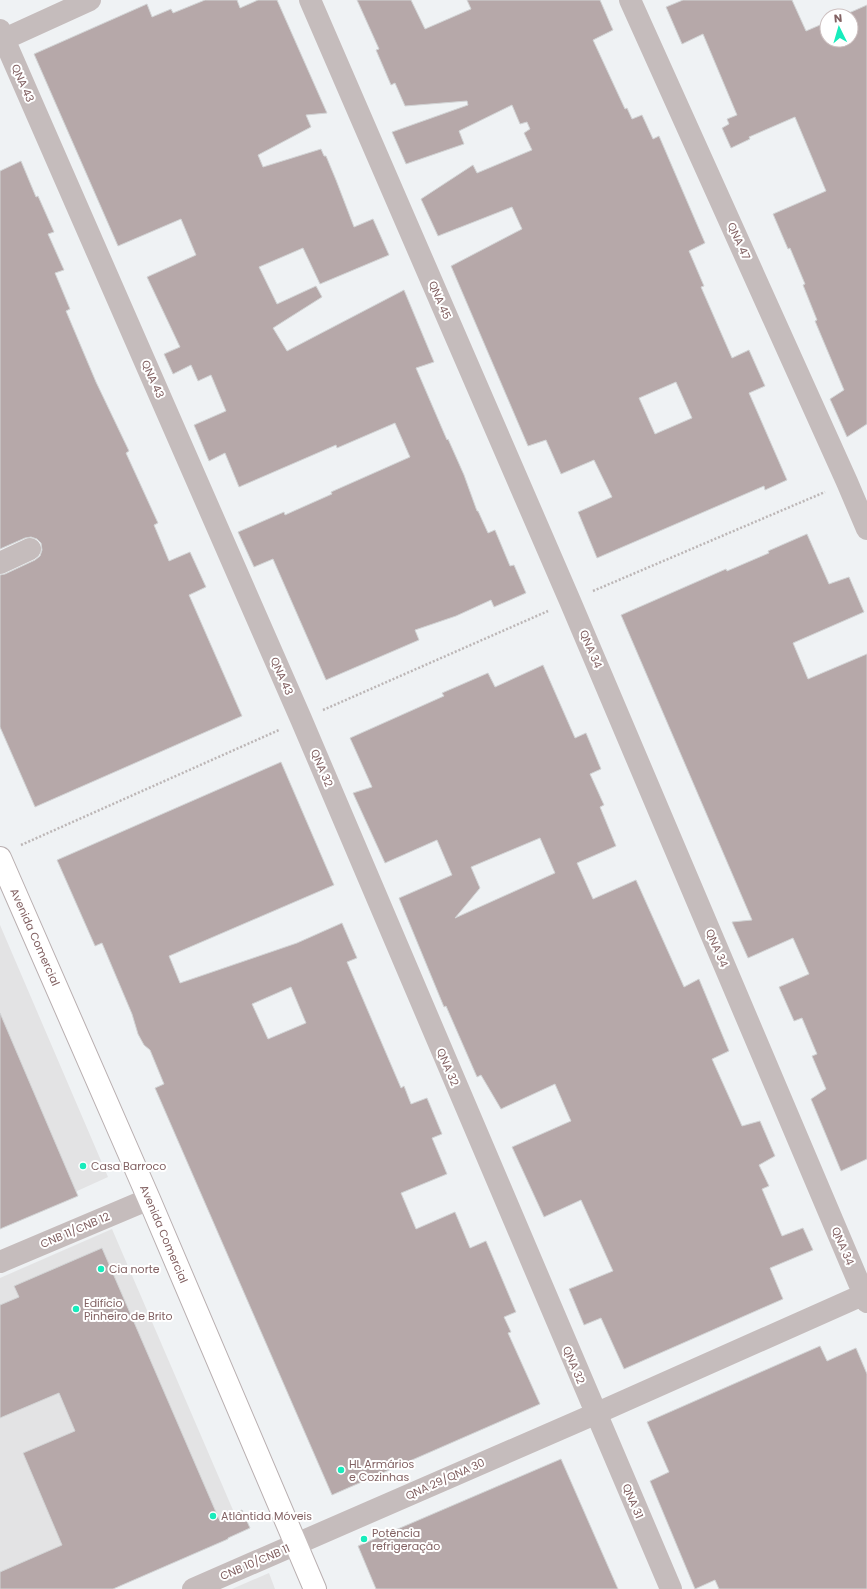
<svg xmlns="http://www.w3.org/2000/svg" width="867" height="1589" viewBox="0 0 867 1589" font-family="Poppins,sans-serif">
  <style>
    .built { fill: #e3e3e4 }
    .building { fill: #b6a8a9; stroke: #d2d4d5; fill-rule: evenodd }
    .lines { fill: none; stroke-linecap: round; stroke-linejoin: round }
    .major-casing { stroke: #b9afb0; stroke-width: 24 }
    .path { stroke: #bcb6b6; stroke-width: 2.5; stroke-dasharray: 2 2; stroke-linecap: butt }
    .minor { stroke: #c5bcbc; stroke-width: 22 }
    .major { stroke: #fff; stroke-width: 22 }
    .poi-dot { fill: #17ecbc; stroke: #fff; stroke-width: 1.5 }
    .labels { text-anchor: middle; stroke-width: 4; stroke-linejoin: round; paint-order: stroke }
    .street-label { font-size: 11px; fill: #826162; stroke: #fff }
    .poi-label { font-size: 11px; fill: #826162; stroke: #fff; text-anchor: start }
  </style>
  <rect width="100%" height="100%" fill="#eff2f4"/>
  <path class="built" d="M0 925 108 1177 0 1226Z
    M112 1229 239 1524 0 1589V1278Z
    M269 1573 275 1589H232Z"/>
  <path class="building" d="M205 0H237L240 8 258 0H277L327 113 306 115 311 127 258 155 263 167 321 149 324 156H326L336 180 354 227 373 219 389 255 320 284 303 248 259 267 277 304 316 286 322 297 273 328 287 351 404 290 434 362 416 368 447 440 448 439 464 475 477 511H478L488 533 495 530 510 566 514 565 526 593 494 607 491 600 456 616 415 630 419 640 326 680 273 559 254 567 238 532 284 512 285 515 296 510 332 494 331 492 410 457 395 423 337 448 336 445 239 487 225 453 209 461 194 425 226 411 211 375 198 381 191 365 173 374 164 354 180 347 147 277 196 255 181 219 118 246 34 54 147 4 152 17 171 9 173 13Z
    M357 0H411L425 29 471 9 467 0H600L613 30 593 40 625 109 627 108 632 119 642 115 653 139 659 136 705 243 689 251 704 286 701 287 732 358 749 350 765 386 749 393 787 480 765 490 764 486 597 558 578 512 612 497 594 460 561 474 546 440 528 446 451 266 522 229 512 207 438 236 421 199 473 165 477 173 532 150 524 133 530 129 527 122 520 124 512 105 459 131 464 144 406 164 392 132 468 105 467 101 405 106 395 83 391 85 376 50 379 49ZM676 382 692 418 655 434 639 398Z
    M683 0H792L806 31 827 22V40H851V16H842L867 5V424L847 437 830 399 844 390 815 321 817 320 803 285 805 284 790 248 788 249 773 214 826 191 795 117 749 137 750 139 731 148 722 128 729 124 727 119 737 115 703 34 682 44 666 7Z
    M21 161 36 197 38 196 54 232 48 234 64 270 55 273 70 309 66 311 96 382 129 451 126 453 158 523 154 525 169 561 190 552 206 587 189 595 242 716 35 807 0 727V575L5 574 35 560 40 556 42 550 41 543 37 539 31 537 25 538 0 549V171Z
    M807 534 829 584 849 577 864 612 793 643 808 679 867 654V1159L841 1171 811 1099 826 1089 812 1056 817 1054 802 1018 794 1021 779 987 809 974 793 938 748 958 732 922 752 920 621 615 726 569 727 571 769 553 768 551Z
    M543 665 575 738 586 733 601 769 590 774 604 805 600 807 616 846 577 863 593 899 636 880 684 987 699 979 729 1051 712 1059 742 1126 760 1121 775 1156 759 1165 769 1186 762 1189 782 1236 803 1228 813 1250 770 1268 783 1299 624 1369 601 1318 584 1325 569 1289 613 1271 581 1200 544 1217 512 1147 571 1121 555 1084 501 1109 481 1075 477 1077 446 1006 444 1007 399 898 452 875 437 840 385 863 353 793 372 787 350 738 444 696 442 693 488 673 495 687ZM540 838 555 873 455 918 480 888 471 867Z
    M281 762 334 885 169 956 180 983 297 943 342 923 357 958 347 962 401 1088 404 1086 411 1104 427 1098 442 1134 432 1138 447 1174 401 1193 416 1229 455 1212 470 1248 486 1241 516 1312 504 1317 511 1332 508 1333 540 1404 332 1495 155 1088 164 1084 150 1050 144 1045 138 1034 132 1014 102 943 95 946 57 860ZM291 987 306 1023 268 1039 252 1004Z
    M0 1013 78 1196 0 1229Z
    M102 1248 219 1519 242 1510 250 1528 228 1538V1539L113 1589H0V1572L62 1545 23 1453 75 1431 59 1393 0 1418V1305L19 1297 14 1286Z
    M820 1346 827 1361 856 1348 867 1374V1589H719L715 1580 695 1589 650 1481 669 1472 647 1422Z
    M561 1459 618 1589H376L358 1546Z"/>
  <g class="lines">
    <g class="major-casing">
      <path id="major" d="M0 858 149 1199 315 1589"/>
    </g>
    <path class="path" d="M593 591 825 492
      M323 710 548 611
      M21 845 279 730"/>
    <path class="minor" d="M310 0 570 601 867 1302
      M630 0 847 482 867 529
      M0 30 301 719 671 1589
      M0 41 90 0
      M0 563 30 549
      M0 1262 149 1199
      M193 1589 595 1414 867 1293"/>
    <use href="#major" class="major"/>
  </g>
  <g class="poi-dot">
    <circle cx="83" cy="1166" r="4"/>
    <circle cx="101" cy="1269" r="4"/>
    <circle cx="76" cy="1309" r="4"/>
    <circle cx="341" cy="1470" r="4"/>
    <circle cx="213" cy="1516" r="4"/>
    <circle cx="364" cy="1539" r="4"/>
  </g>
  <g class="labels">
    <g class="street-label">
      <text transform="translate(23 83) rotate(66)" y="4">QNA 43</text>
      <text transform="translate(739 241) rotate(66)" y="4">QNA 47</text>
      <text transform="translate(440 300) rotate(67)" y="4">QNA 45</text>
      <text transform="translate(153 379) rotate(66)" y="4">QNA 43</text>
      <text transform="translate(591 649) rotate(67)" y="4">QNA 34</text>
      <text transform="translate(282 676) rotate(66)" y="4">QNA 43</text>
      <text transform="translate(322 768) rotate(67)" y="4">QNA 32</text>
      <text transform="translate(35 937) rotate(66)" y="4">Avenida Comercial</text>
      <text transform="translate(717 948) rotate(67)" y="4">QNA 34</text>
      <text transform="translate(448 1067) rotate(67)" y="4">QNA 32</text>
      <text transform="translate(75 1230) rotate(-23)" y="4">CNB 11/CNB 12</text>
      <text transform="translate(164 1234) rotate(67)" y="4">Avenida Comercial</text>
      <text transform="translate(843 1246) rotate(67)" y="4">QNA 34</text>
      <text transform="translate(574 1365) rotate(67)" y="4">QNA 32</text>
      <text transform="translate(445 1479) rotate(-24)" y="4">QNA 29/QNA 30</text>
      <text transform="translate(633 1501) rotate(67)" y="4">QNA 31</text>
      <text transform="translate(255 1562) rotate(-23)" y="4">CNB 10/CNB 11</text>
    </g>
    <g class="poi-label">
      <text x="91" y="1170">Casa Barroco</text>
      <text x="109" y="1273">Cia norte</text>
      <text x="84" y="1307">Edifício<tspan x="84" dy="13">Pinheiro de Brito</tspan></text>
      <text x="349" y="1468">HL Armários<tspan x="349" dy="13">e Cozinhas</tspan></text>
      <text x="221" y="1520">Atlântida Móveis</text>
      <text x="372" y="1537">Potência<tspan x="372" dy="13">refrigeração</tspan></text>
    </g>
  </g>
  <g transform="translate(839 28) rotate(355)"><circle r="19" fill="#ffffff" stroke="#cdc0c0"/>
  <path d="M0-3L7 15L0 10L-7 15Z" fill="#17ecbc"/>
  <text y="-6" font-size="11" font-weight="bold" text-anchor="middle" fill="#826162">N</text>
  </g>
</svg>
